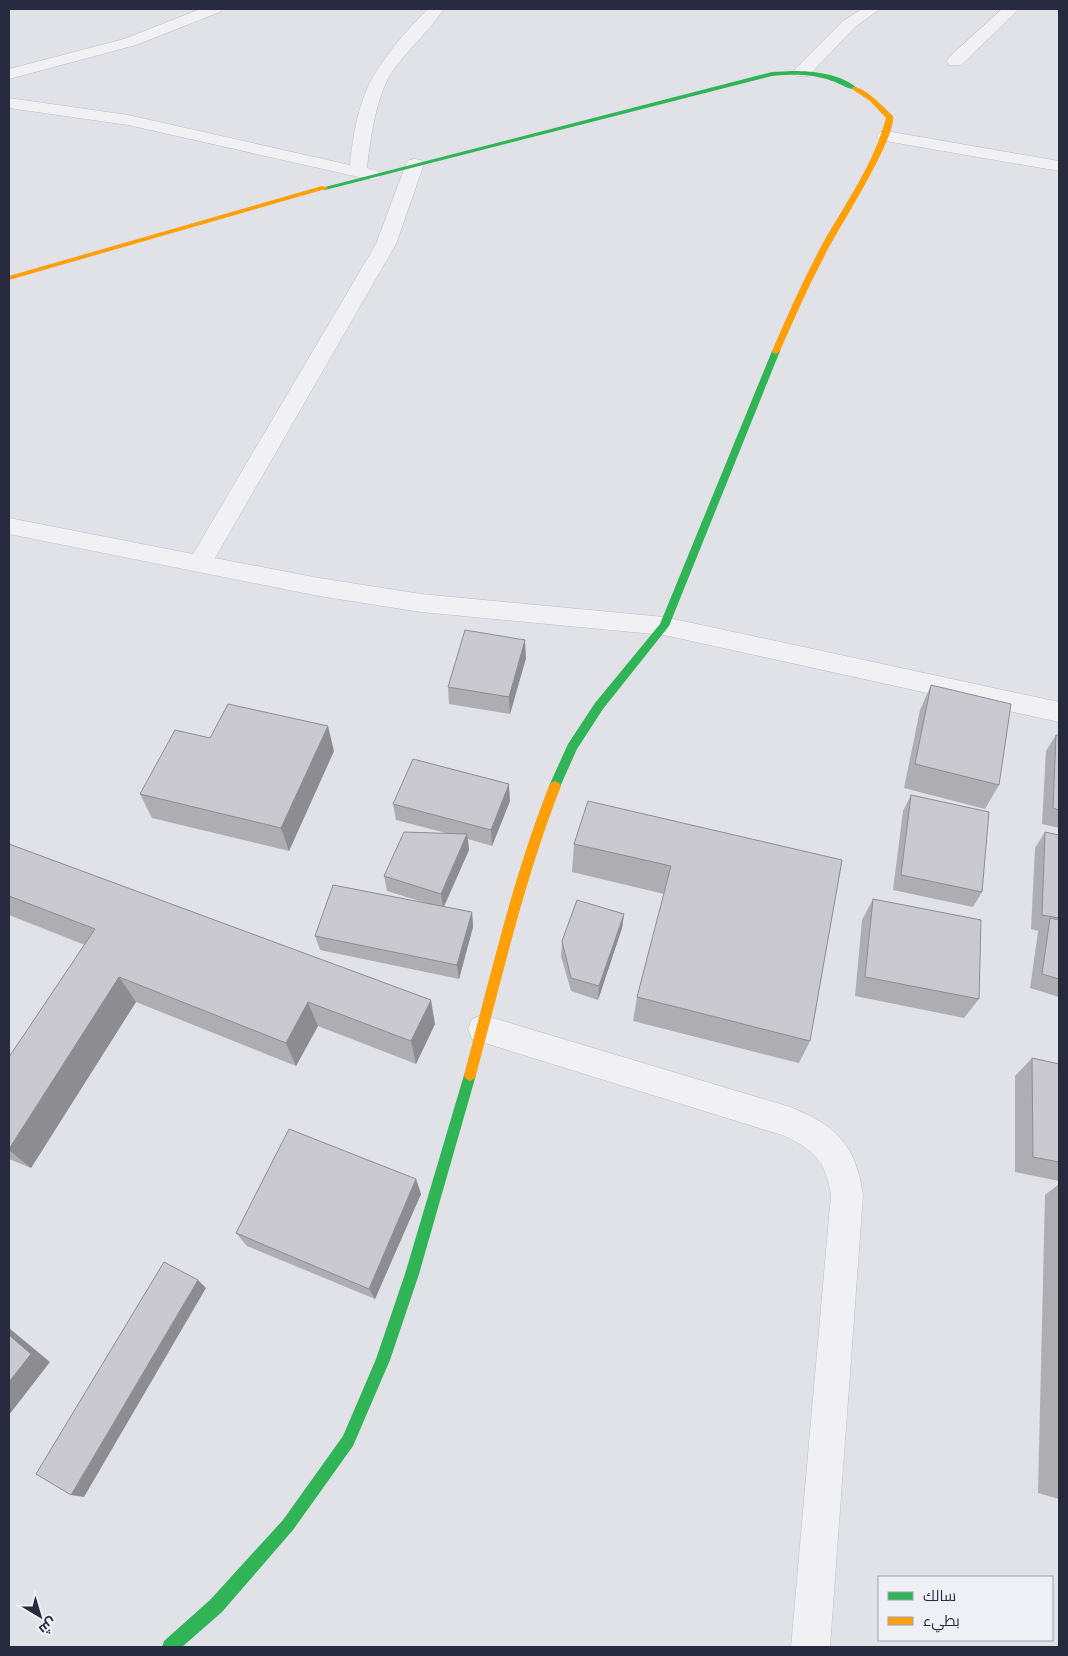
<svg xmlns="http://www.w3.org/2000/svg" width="1068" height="1656" viewBox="0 0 1068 1656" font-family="Cabin,Cairo,sans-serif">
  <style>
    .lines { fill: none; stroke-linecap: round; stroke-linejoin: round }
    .street-casing { stroke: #bebfc4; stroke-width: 1 }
    .street { fill: #f1f1f3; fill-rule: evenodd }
    .fast { fill: #30b455; fill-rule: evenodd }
    .slow { fill: #ff9f0a; fill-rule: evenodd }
    .wall { fill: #adadb2 }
    .shaded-wall { fill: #8d8d91 }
    .building { fill: #c9c9cf; stroke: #8d8d91 }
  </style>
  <rect width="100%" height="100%" fill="#e1e2e7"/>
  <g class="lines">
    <g class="street-casing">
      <path id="street" d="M200 9H222L220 12 136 45 9 79V69L124 39Z
        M428 9H444C429 31 408 49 392 72 376 96 370 140 367 168L378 171 381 175 378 179 372 180 128 125 9 108V98L128 115 350 165C353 134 359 98 376 72 390 49 409 28 428 9Z
        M862 9H880L855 27 808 76H796L794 72 796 68 843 21Z
        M1002 9H1019L961 65H949L947 61 949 57Z
        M886 131 1059 161V171L880 140 877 136 880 132Z
        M415 159 421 160 424 164 396 244 215 558 319 578 421 594 664 617 1059 702V722L664 635 421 612 319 596 9 534V518L193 554 376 244 406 164 409 160Z
        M483 1015 790 1107C836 1125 856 1145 863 1195L830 1647H791L831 1195C826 1161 815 1151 785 1136L472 1039 468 1029 472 1019Z"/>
    </g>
    <use href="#street" class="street"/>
    <path class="fast" d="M793 71C814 71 841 74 857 88 851 92 840 83 832 81 813 74 792 74 772 76L325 190 321 188 772 72Z
      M776 348 780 351 669 626 603 709 577 749 559 789H551L549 786 568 744 595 703 660 624 772 351Z
      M470 1069 474 1071 476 1075 419 1274 390 1360 353 1446 293 1530 222 1612 182 1647H162L164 1641 210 1600 283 1520 343 1436 376 1359 405 1274 464 1075 466 1071Z"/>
    <path class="slow" d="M852 87C865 86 883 107 893 116 896 140 837 230 824 257 808 287 794 319 780 351L776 354 773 353 772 351C788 314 805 276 824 241 847 201 874 163 886 118L870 101 852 89Z
      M322 186 329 188 9 280V276Z
      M555 781 559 783 561 786C524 880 502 978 476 1075L474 1079 470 1081 466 1079 464 1075C490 978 512 880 549 786L551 783Z"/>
  </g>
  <path class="wall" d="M526 658 510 714 449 704 448 687Z
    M931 685 999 785 985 809 904 788 920 710Z
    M1056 735H1059V828L1042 824 1046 751Z
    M210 738 334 751 289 851 152 818 140 794Z
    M911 795 982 892 973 907 893 890 903 811Z
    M510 801 492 846 468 839 469 850 444 907 472 912 473 927 459 979 320 950 315 936 426 903 387 891 384 876 446 833 396 820 393 804Z
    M1045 832 1059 835V997L1030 988 1038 932 1039 931 1031 929 1035 848Z
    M9 844 435 1024 416 1064 318 1026 296 1066 136 1002 31 1168 9 1159V1057L85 945 9 915Z
    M574 844 842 860 810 1041 799 1063 633 1021 637 997 664 894 572 872Z
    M873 899 979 999 964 1018 855 996 862 920Z
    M624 914 622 928 598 1000 571 991 561 956 562 941Z
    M1032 1058 1059 1064V1181L1015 1172V1076Z
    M416 1179 421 1194 375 1299 247 1246 236 1233Z
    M1059 1184V1499L1038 1493 1045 1195Z"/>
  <path class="shaded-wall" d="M525 640 526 658 510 714 509 697Z
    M328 726 334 751 289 851 281 828Z
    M509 784 510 801 492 846 491 830Z
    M467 834 469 850 443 908 441 894Z
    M472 912 473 927 459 979 457 965Z
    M624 914 622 928 598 1000 599 986Z
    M119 977 136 1002 31 1168 9 1150V1149Z
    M431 1000 435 1024 416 1064 411 1041Z
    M308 1002 318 1026 296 1066 286 1043Z
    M416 1179 421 1194 375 1299 369 1289Z
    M198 1280 206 1288 84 1497 71 1495Z
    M9 1328 50 1362 9 1415Z"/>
  <path class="building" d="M465 630 525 640 509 697 448 687Z
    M931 685 1011 704 999 785 915 764Z
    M228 704 328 726 281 828 140 794 175 730 210 738Z
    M1056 735H1059V810L1053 808Z
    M413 759 509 784 491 830 393 804Z
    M911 795 989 812 982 892 901 875Z
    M588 801 842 860 810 1041 637 997 671 866 574 844Z
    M404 832 467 834 441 894 384 876Z
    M1045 832 1059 835V918L1042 915Z
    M9 844 431 1000 411 1041 308 1002 286 1043 119 977 9 1149V1057L95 929 9 896Z
    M333 885 472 912 457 965 315 936Z
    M873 899 981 920 979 999 865 977Z
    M577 900 624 914 599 986 571 978 562 941Z
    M1050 918 1059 920V979L1042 974Z
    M1032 1058 1059 1064V1162L1033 1157Z
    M289 1129 416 1179 369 1289 236 1233Z
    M164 1262 198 1280 71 1495 36 1474Z
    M9 1335 31 1354 9 1382Z"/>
  <rect width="1068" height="1656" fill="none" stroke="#282b40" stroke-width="20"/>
  <rect x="878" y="1576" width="175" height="65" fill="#eff0f6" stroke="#9fa1ad"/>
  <rect x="888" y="1592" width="25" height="8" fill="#30b455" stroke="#9fa1ad"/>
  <text x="923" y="1601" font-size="15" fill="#282b40">سالك</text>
  <rect x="888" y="1617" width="25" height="8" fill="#ff9f0a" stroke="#9fa1ad"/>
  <text x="923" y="1626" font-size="15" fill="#282b40">بطيء</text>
  <g transform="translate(40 1616) rotate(142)" stroke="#eff0f6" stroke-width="4" paint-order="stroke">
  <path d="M0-4L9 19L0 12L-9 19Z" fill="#282b40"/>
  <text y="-8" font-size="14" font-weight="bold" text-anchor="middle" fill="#282b40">ش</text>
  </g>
</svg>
